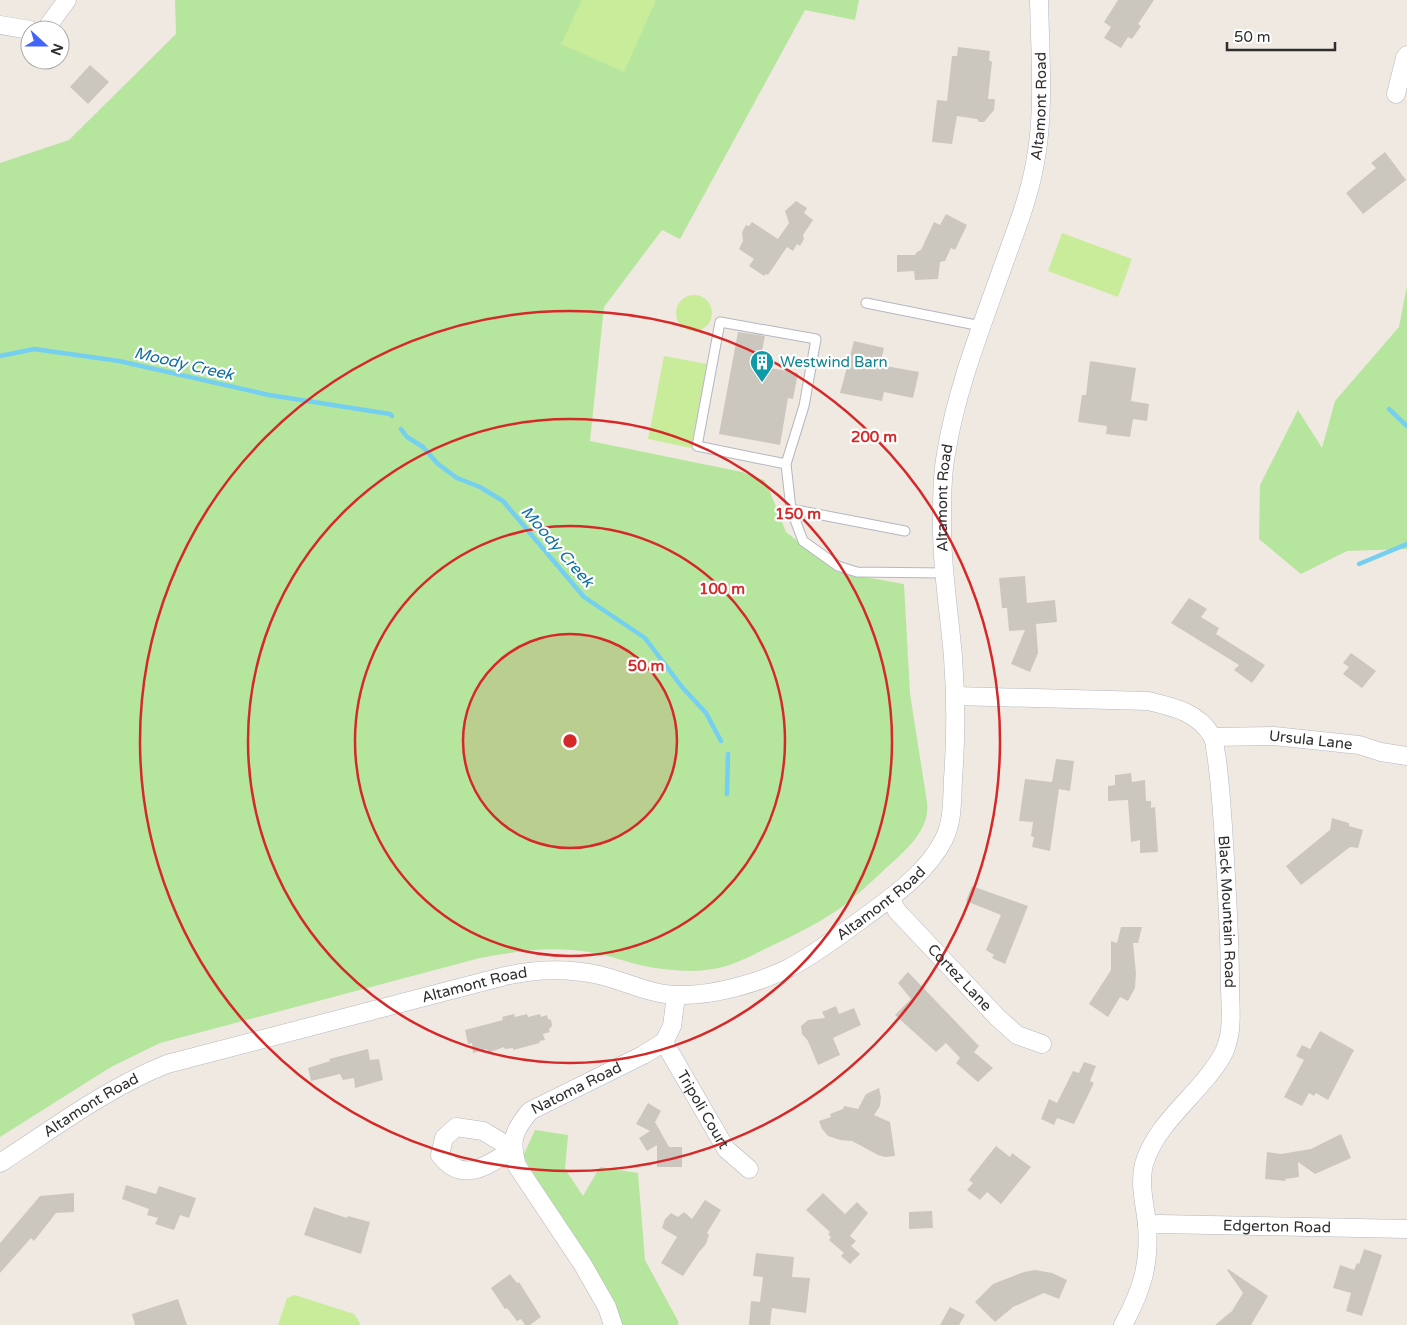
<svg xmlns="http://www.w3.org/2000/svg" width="1407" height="1325" viewBox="0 0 1407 1325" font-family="'Varela Round',sans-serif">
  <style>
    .green { fill: #b6e59e }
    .pitch { fill: #c9ec9a }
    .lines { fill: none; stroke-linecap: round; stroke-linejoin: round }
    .stream { stroke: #75cff0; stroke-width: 4.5 }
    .building { fill: #cbc7bf }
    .lane-casing { stroke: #b4b7c1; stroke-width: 11 }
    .street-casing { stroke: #b4b7c1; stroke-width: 19 }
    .lane { stroke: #fff; stroke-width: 9 }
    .street { stroke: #fff; stroke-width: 18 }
    .ring { fill: none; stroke: #d62828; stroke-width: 2.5 }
    .labels { text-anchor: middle; stroke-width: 4.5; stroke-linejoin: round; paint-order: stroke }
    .street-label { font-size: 15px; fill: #2e2e2e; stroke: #fff }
    .culture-label { font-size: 15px; fill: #0d838f; stroke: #fff; text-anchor: start }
    .water-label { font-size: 16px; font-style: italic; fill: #0d6fa3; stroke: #fff }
    .centre { fill: #d62828; stroke: #fff; stroke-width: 2.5 }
    .ring-label { font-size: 15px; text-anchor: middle; font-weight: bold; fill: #d62828; stroke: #fff; stroke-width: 4.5; stroke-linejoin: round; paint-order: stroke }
  </style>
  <rect width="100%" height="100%" fill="#efe9e1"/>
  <path class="green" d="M175 0H859L855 20 805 10 680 239 662 230 604 307 590 441 742 472 764 480 768 487 786 532 837 572 904 584 910 694 927 802C931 832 902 853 882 872 869 884 854 898 839 909 817 924 793 936 769 947 751 956 733 966 713 969 697 972 679 971 663 969 638 967 614 956 589 952 552 946 517 951 480 958L160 1043 111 1067 0 1137V163L69 140 176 34Z
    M1407 286V549L1347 551 1301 574 1259 539 1260 485 1298 410 1322 448 1335 401 1399 327Z
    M535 1130 568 1135 565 1169 583 1196 600 1167 638 1173 645 1260 678 1321V1325H620L523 1156Z"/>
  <path class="pitch" d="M582 0H656L624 72 561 44Z
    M1062 233 1132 259 1118 297 1048 271Z
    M676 313a18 18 0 1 1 36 0a18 18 0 1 1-36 0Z
    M664 356 707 364 691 448 648 439Z
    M295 1295 354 1314 360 1323 359 1325H278L287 1298Z"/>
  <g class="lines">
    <path class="stream" d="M0 356 34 349 119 361 269 395 390 414 392 416
      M1389 409 1407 426
      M401 429 407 437 423 447 438 464 457 478 480 487 503 501 584 597 645 638 682 687 706 713 721 741
      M1359 564 1407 544
      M727 794 728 754"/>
  </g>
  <path class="building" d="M1118 0H1154L1138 24 1141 26 1132 39 1128 37 1121 48 1104 38 1111 27 1104 22Z
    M958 47 990 51 989 60 992 62 988 99H995L994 110 984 122H979L977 119 957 116 952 144 932 142 937 100 947 101 952 56H957Z
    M90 65 109 82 88 104 70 87Z
    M1385 152 1406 180 1363 214 1346 193 1376 168 1371 163Z
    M796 201 807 208 804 213 813 220 803 235 804 239 800 246 797 244 793 251 787 247 768 275 766 274 764 276 749 266 754 259 739 249 743 241 742 232 746 225 749 226 752 222 778 239 789 223 785 211Z
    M946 214 967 225 955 250 951 248 945 261 940 262 938 279 915 280 914 271 897 272V255H915L917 252 921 250 934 222 940 225Z
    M738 332 765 336 759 366 798 373 793 399 788 398 780 445 719 434Z
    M854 341 884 348 880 365 919 372 913 398 884 392 882 401 840 393Z
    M1090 361 1136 368 1131 401 1149 404 1147 421 1133 419 1130 437 1106 434 1107 426 1078 422 1082 395H1086Z
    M1025 576 1027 603 1055 600 1057 622 1036 624 1038 653 1030 672 1011 664 1025 630 1009 631 1007 608H1002L999 578Z
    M1189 598 1207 609 1201 617 1219 628 1216 634 1265 665 1252 683 1234 670 1239 665 1171 623Z
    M1351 653 1376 671 1362 688 1343 674 1349 667 1343 663Z
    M1056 759 1074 761 1070 791 1059 789 1050 851 1032 847 1034 837 1031 836 1033 822 1019 821 1025 779 1052 782Z
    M1131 773 1132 782 1145 780 1146 801H1151V808L1155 807 1158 852 1140 853V840L1131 842 1128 800 1108 801V786L1115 785V775Z
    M1332 818 1349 823V826L1363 830 1358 848 1350 847 1301 885 1286 866 1330 830Z
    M972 886 1028 906 1005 964 992 958 994 955 986 950 1001 915 966 901Z
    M1121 927H1142L1138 943H1133L1136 973 1135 988 1128 1001 1120 997 1108 1017 1089 1004 1111 970V941L1117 943Z
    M908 972 979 1046 974 1052 993 1068 978 1082 956 1063 960 1058 946 1043 936 1052 895 1015 911 999 898 983Z
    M836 1006 839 1014 854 1008 861 1025 833 1038 840 1055 818 1065 808 1041 802 1034 801 1026 808 1020 825 1018 822 1012Z
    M514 1014 515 1017 527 1014 528 1017 540 1014 541 1017 547 1015 548 1019 551 1020 552 1026 549 1029 550 1032 543 1034 545 1040 539 1041 540 1043 513 1050V1048L505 1049 504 1047 488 1053 487 1049 473 1053 472 1043 468 1044 465 1030 503 1020 502 1017Z
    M1320 1031 1354 1050 1328 1100 1316 1093 1314 1096 1309 1093 1302 1106 1284 1097 1304 1060 1296 1056 1302 1045 1310 1049Z
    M368 1049 370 1060 379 1059 383 1080 355 1088 354 1078 343 1080 340 1074 311 1081 308 1068 330 1061 329 1059Z
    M1084 1062 1096 1066 1090 1081 1094 1083 1074 1124 1057 1118 1054 1125 1041 1119 1049 1099 1057 1103 1073 1071 1079 1073Z
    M879 1088 881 1097 880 1106 874 1115 890 1122 895 1156 885 1157 878 1155 852 1141 840 1140 828 1136 822 1129 819 1121 831 1117 830 1114 843 1109 844 1106 858 1109 866 1094Z
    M648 1103 661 1111 655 1122 669 1147H682V1167H657V1145L647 1151 639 1138 650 1131 636 1124Z
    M1341 1134 1351 1158 1315 1174 1298 1162 1299 1177 1285 1179 1286 1181 1265 1179 1267 1152 1281 1154 1311 1149Z
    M996 1146 1010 1157 1012 1153 1031 1167 1001 1204 987 1192 980 1200 967 1190 973 1183 969 1180Z
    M126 1185 156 1194 159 1186 196 1198 189 1218 180 1215 174 1230 155 1224 158 1218 147 1215 149 1209 122 1199Z
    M74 1193V1212L56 1213 34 1241 31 1238 0 1273V1243L40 1196Z
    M823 1193 845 1214 857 1202 868 1213 850 1236 856 1241 851 1246 860 1254 850 1264 841 1256 844 1253 829 1240 831 1237 828 1234 830 1232 806 1210Z
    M705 1200 721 1210 707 1233 709 1235 706 1244 699 1252 683 1276 661 1263 677 1237 662 1228 665 1219 671 1213 678 1217 684 1212 692 1219Z
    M314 1207 347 1218 348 1216 370 1222 361 1254 304 1235Z
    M932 1211 933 1228 909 1229V1212Z
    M1364 1249 1382 1255 1362 1316 1346 1311 1351 1293 1333 1288 1340 1265 1354 1270 1357 1263 1359 1264Z
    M756 1253 794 1257 792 1277 810 1278 806 1313 772 1308 770 1325H749L751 1301 760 1302 763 1277 753 1276Z
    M1228 1269 1268 1296 1251 1325H1215L1232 1311 1243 1293 1227 1270Z
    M1035 1270 1052 1273 1067 1280 1059 1299 1044 1293 1013 1307 995 1322 975 1302 993 1284 1024 1272Z
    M510 1274 517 1283 519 1282 541 1317 530 1325H525L521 1319 517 1321 507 1308 505 1309 491 1288Z
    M178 1299 187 1325H135L132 1314Z
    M950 1307 965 1315 959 1325H940Z"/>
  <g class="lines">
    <g class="lane-casing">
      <path id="lane" d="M866 303 981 326
        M786 464 697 446 720 322 816 339 804 406 786 464 791 509 803 541 838 566 857 572 944 573
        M791 509 905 531"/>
    </g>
    <g class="street-casing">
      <g id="street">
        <path d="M0 25 30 30"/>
        <path d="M45 30 67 0"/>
        <path d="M1396 94 1405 58 1407 55"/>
        <path id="s1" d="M955 696 1148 701C1173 707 1198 712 1212 736 1215 741 1215 749 1216 754 1220 778 1221 802 1223 826 1226 879 1230 931 1230 984 1230 1003 1233 1026 1227 1044 1224 1056 1215 1067 1208 1076 1185 1105 1155 1128 1144 1164 1139 1184 1145 1205 1147 1224 1150 1265 1142 1290 1123 1325"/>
        <path id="s2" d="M1213 737 1274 736 1359 745 1381 752 1407 756"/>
        <path id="s3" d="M890 898 897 911 997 1017 1017 1035 1042 1044"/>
        <path id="s4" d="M664 1042 726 1149 749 1169"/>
        <path d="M456 1127 483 1131 513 1149C488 1165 463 1185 440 1155L444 1138Z"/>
        <path id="s5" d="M0 1163C54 1128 107 1088 167 1064L505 976C536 969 568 968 599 975 625 981 651 995 678 995 713 996 758 983 789 968 815 954 838 937 862 919 892 897 927 873 944 839 953 821 952 799 953 779 956 739 956 697 953 657 949 610 941 563 942 515 942 495 942 474 946 454 956 390 981 328 1003 266 1015 232 1029 198 1035 163 1045 113 1040 51 1039 0"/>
        <path id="s6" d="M1147 1225 1159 1224 1407 1229"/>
        <path id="s7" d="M613 1325 607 1307 583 1265 517 1166C510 1141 513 1131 530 1111L643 1055 664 1042 672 1026 676 996"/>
      </g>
    </g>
    <use href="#lane" class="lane"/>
    <use href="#street" class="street"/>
  </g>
  <circle cx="570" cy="741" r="107" fill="#d62828" fill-opacity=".12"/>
  <g class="ring">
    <circle cx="570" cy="741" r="107"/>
    <circle cx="570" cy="741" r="215"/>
    <circle cx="570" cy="741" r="322"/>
    <circle cx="570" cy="741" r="430"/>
  </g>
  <defs>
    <g id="building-pin" transform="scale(1.25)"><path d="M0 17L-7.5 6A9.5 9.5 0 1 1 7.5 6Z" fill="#0f9aa8" stroke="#fff"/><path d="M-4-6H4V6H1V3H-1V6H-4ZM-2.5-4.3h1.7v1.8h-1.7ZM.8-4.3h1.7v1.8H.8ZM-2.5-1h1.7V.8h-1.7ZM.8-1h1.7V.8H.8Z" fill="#fff"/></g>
  </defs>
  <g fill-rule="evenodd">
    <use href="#building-pin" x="762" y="362"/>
  </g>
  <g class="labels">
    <g class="street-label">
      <text dy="5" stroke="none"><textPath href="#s5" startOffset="1788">Altamont Road</textPath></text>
      <text dy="5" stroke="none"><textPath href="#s5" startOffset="1382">Altamont Road</textPath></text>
      <text dy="5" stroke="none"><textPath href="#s2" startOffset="98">Ursula Lane</textPath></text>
      <text dy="5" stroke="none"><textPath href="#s5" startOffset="948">Altamont Road</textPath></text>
      <text dy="5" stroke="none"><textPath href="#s1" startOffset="445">Black Mountain Road</textPath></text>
      <text dy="5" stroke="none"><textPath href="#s3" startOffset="106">Cortez Lane</textPath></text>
      <text dy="5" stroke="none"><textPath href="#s5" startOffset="512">Altamont Road</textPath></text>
      <text dy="5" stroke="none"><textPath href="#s7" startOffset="298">Natoma Road</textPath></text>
      <text dy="5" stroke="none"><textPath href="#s5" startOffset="108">Altamont Road</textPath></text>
      <text dy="5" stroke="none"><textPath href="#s4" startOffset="78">Tripoli Court</textPath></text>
      <text dy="5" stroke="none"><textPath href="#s6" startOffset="130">Edgerton Road</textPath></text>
    </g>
    <g class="culture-label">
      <text x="780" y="367">Westwind Barn</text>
    </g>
    <g class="water-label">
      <text transform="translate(184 363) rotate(13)" y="6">Moody Creek</text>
      <text transform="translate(558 546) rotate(49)" y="6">Moody Creek</text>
    </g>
  </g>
  <circle cx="570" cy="741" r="8" class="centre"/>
  <g class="ring-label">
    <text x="874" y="442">200 m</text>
    <text x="798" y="519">150 m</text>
    <text x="722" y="594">100 m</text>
    <text x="646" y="671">50 m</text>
  </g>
  <g transform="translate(45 45) rotate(111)"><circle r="24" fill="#ffffff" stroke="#ababab"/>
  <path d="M0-4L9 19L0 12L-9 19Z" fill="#4264fb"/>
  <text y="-8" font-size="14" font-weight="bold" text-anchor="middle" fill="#2e2e2e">N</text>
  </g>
  <path d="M1227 42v8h108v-8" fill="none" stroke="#2e2e2e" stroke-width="2.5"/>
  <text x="1234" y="42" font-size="15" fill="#2e2e2e" stroke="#ffffff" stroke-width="4" paint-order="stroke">50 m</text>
</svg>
